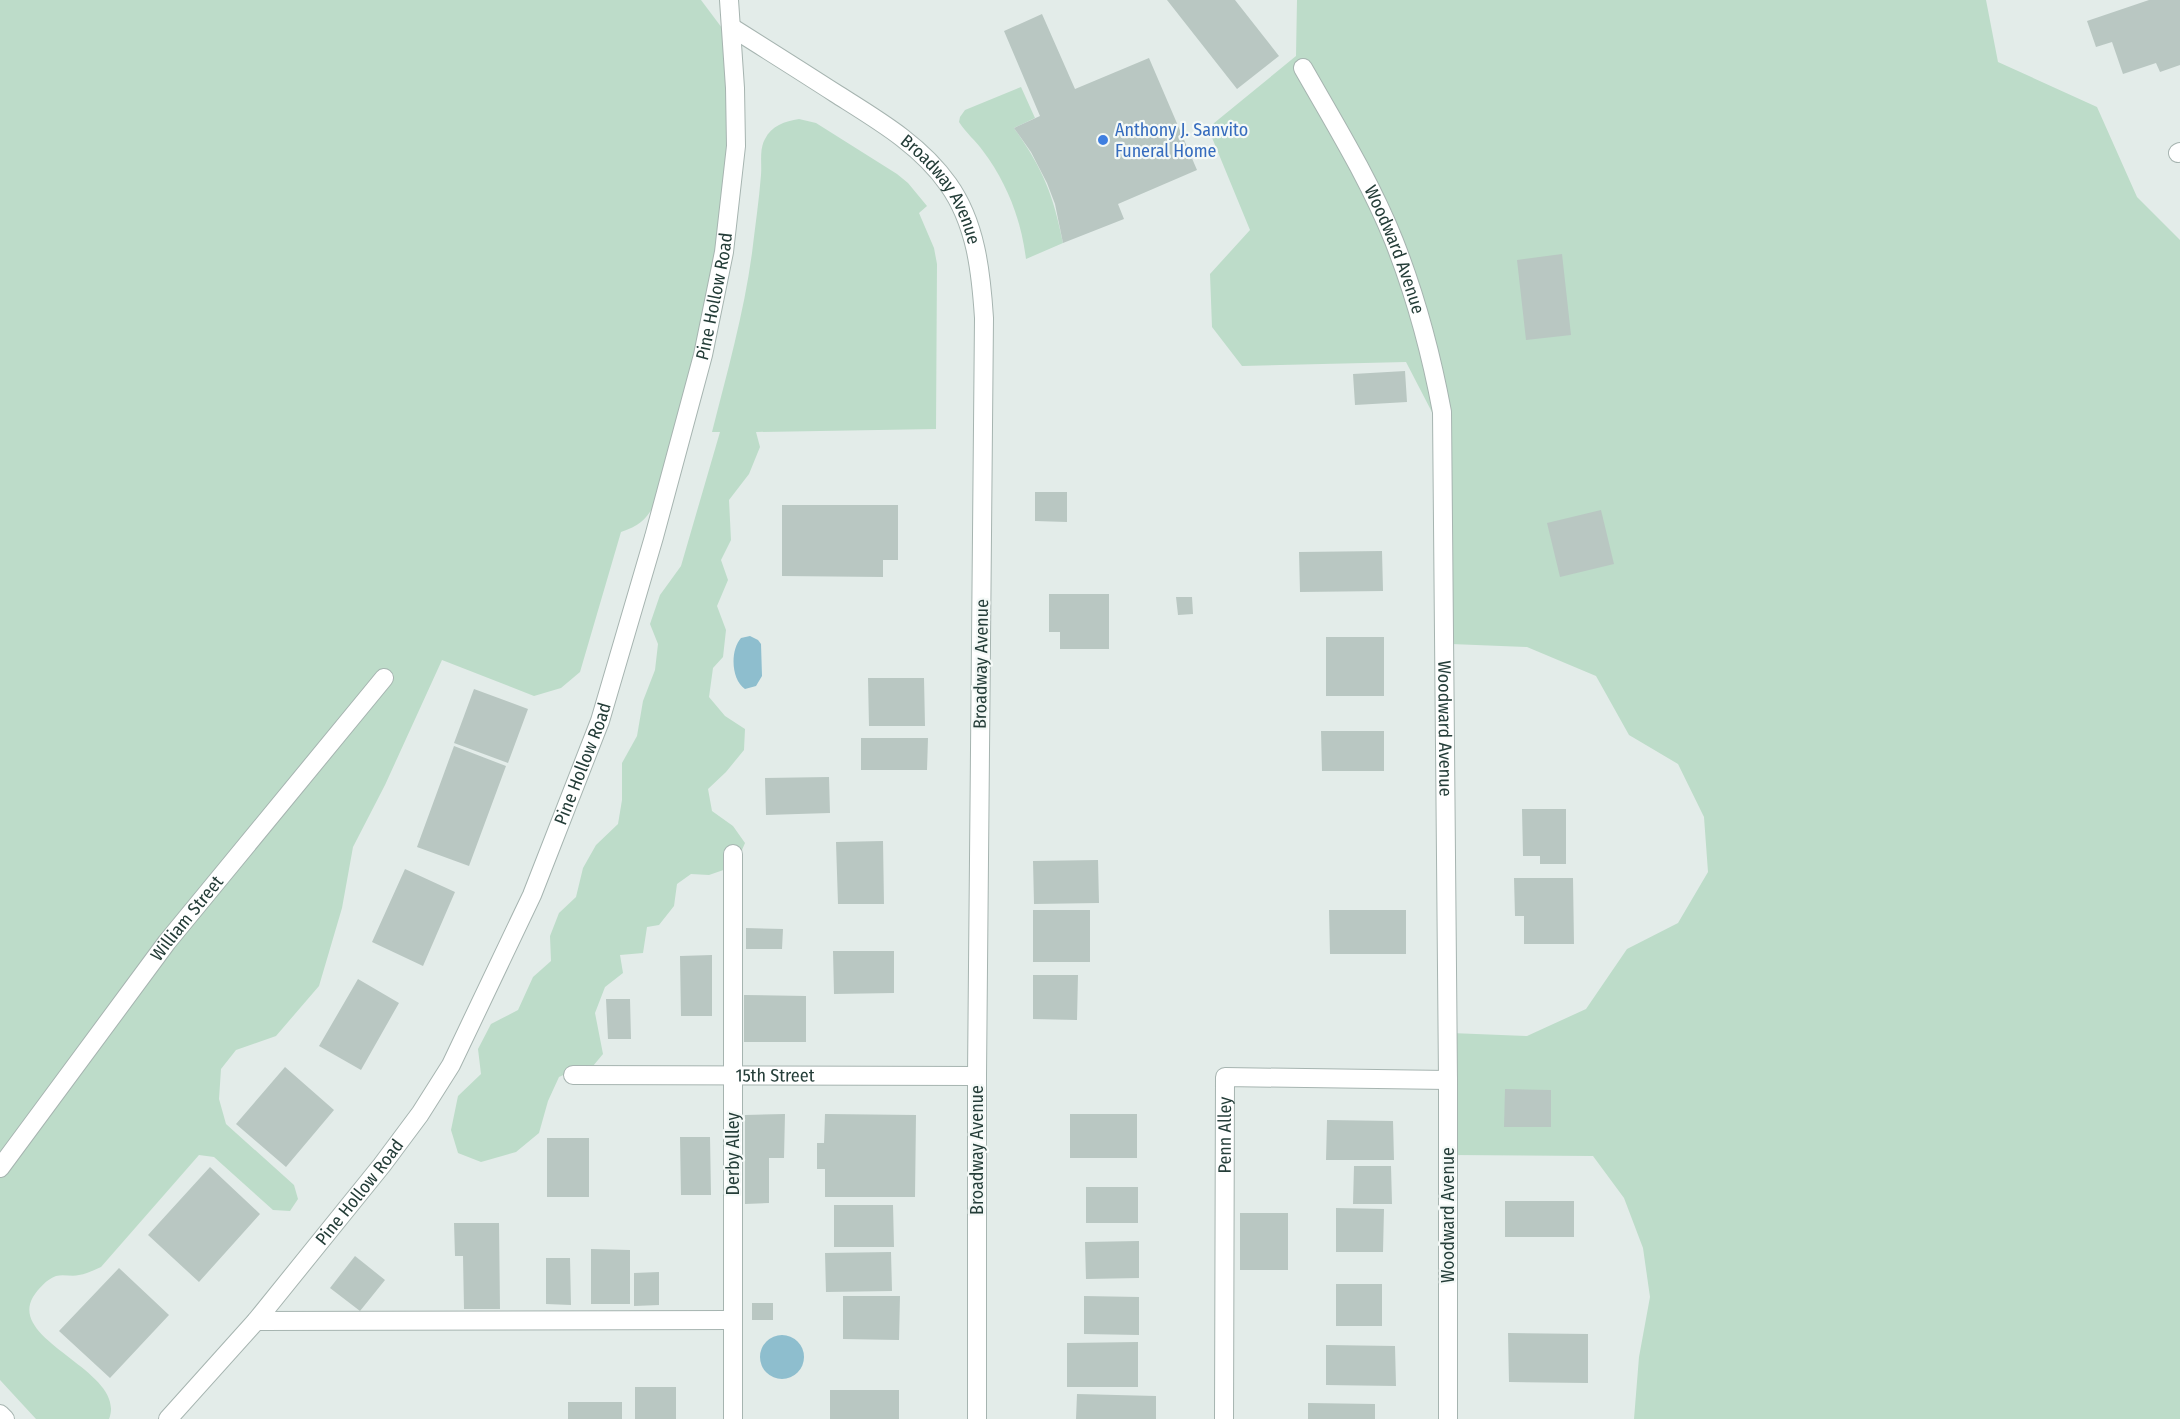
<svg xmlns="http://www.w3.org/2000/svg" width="2180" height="1419" viewBox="0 0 2180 1419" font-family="'Fira Sans Condensed',sans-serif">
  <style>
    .green { fill: #bddcc9 }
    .water { fill: #8ebece }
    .building { fill: #b9c7c2 }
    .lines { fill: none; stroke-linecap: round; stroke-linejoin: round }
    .minor-casing { stroke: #a6b4b0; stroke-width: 20 }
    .minor { stroke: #fff; stroke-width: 18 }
    .shop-dot { fill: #3f7fe0; stroke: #f4f9f7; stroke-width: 2 }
    .labels { text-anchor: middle; stroke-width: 4.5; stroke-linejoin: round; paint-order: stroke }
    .shop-label { font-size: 18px; fill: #366cbe; stroke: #f4f9f7; text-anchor: start }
    .street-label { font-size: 18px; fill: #243d38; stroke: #f4f9f7 }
  </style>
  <rect width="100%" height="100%" fill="#e3ece9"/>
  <path class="green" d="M0 0H701L728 36 731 144 720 251 661 492C650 514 645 524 621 532L580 672 561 688 534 696 442 660 385 785 353 847 342 908 319 986 276 1036 236 1050 221 1069 219 1099 226 1124 294 1185 298 1199 290 1211 273 1210 214 1157 199 1155 101 1267C94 1270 87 1274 79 1275 72 1277 64 1274 56 1276 47 1279 38 1289 33 1297 7 1342 128 1371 109 1419H36L0 1380Z
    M1297 0H1986L1998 62 2097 107 2137 197 2180 240V1419H1634L1639 1357 1650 1297 1643 1248 1624 1198 1593 1156 1452 1155 1451 1033 1527 1036 1586 1009 1627 949 1678 923 1708 872 1704 817 1678 764 1629 735 1596 676 1527 647 1451 644 1449 445 1406 362 1242 366 1212 327 1210 274 1250 230 1208 128 1296 56Z
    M1021 87 1035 118 1014 128C1043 169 1053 194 1063 243L1026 259C1021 219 1007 183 983 151 976 141 966 133 959 122L960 117 965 110Z
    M799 119 816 123 897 174 908 183 927 206 919 213 934 248 937 264 936 429 756 432 760 447 749 474 729 500 731 540 721 560 728 580 717 606 726 630 723 657 713 668 709 697 725 716 745 729 744 750 726 772 708 789 712 811 733 826 745 843 735 866 709 875 691 874 677 884 674 906 659 925 647 927 643 953 620 955 623 973 605 987 595 1013 603 1054 593 1066 576 1069 559 1077 548 1101 539 1133 516 1152 481 1162 458 1153 451 1130 458 1096 481 1074 478 1049 491 1024 518 1010 533 977 551 961 550 936 559 913 576 897 583 868 596 845 618 824 622 800V763L637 736 643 701 655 670 658 644 650 624 660 595 681 566 720 432H712C727 373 744 313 752 253 755 227 759 201 761 175 762 164 759 149 765 139 771 126 785 121 799 119Z"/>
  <path class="water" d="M750 636 758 640 761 644 762 676 756 686 745 689C731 680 730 650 741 638Z
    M760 1357a22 22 0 1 1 44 0a22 22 0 1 1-44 0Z"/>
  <path class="building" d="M1167 0H1235L1279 56 1237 89Z
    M2149 0H2180V65L2160 72 2156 63 2123 74 2112 42 2096 47 2087 21Z
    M1042 14 1075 89 1149 58 1197 170 1118 204 1124 219 1063 243 1055 204 1047 183 1031 152 1014 128 1040 116 1004 31Z
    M1562 254 1571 335 1526 340 1517 260Z
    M1405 371 1407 402 1355 405 1353 374Z
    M1035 492H1067V522L1035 521Z
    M782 505H898V560H883V577L782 576Z
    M1601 510 1614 564 1560 577 1547 523Z
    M1382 551 1383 591 1300 592 1299 552Z
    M1049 594H1109V649H1060V632H1049Z
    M1176 597H1192L1193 614 1178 615Z
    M1326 637H1384V696H1326Z
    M868 678H924L925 726H869Z
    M474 689 528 709 508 763 454 743Z
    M1321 731H1384V771H1322Z
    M861 738H928L927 770H861Z
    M454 746 506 766 469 866 417 847Z
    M829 777 830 813 766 815 765 778Z
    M1522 809H1566V864H1540V856H1523Z
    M883 841 884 904H838L836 842Z
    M1098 860 1099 903 1034 904 1033 861Z
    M405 869 455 892 423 966 372 942Z
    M1514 878H1573L1574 944H1524V916H1515Z
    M1033 910H1090V962H1033Z
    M1329 910H1406V954H1330Z
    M746 928 783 929 782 949H746Z
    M833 951H894V993L834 994Z
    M712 955V1016H681L680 956Z
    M1033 975H1078L1077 1020 1033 1019Z
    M358 979 399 1003 361 1070 319 1046Z
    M744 995 806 996V1042H744Z
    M606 999H630L631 1039H608Z
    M285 1067 334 1110 286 1167 236 1124Z
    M1505 1089 1551 1090V1127H1504Z
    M785 1114 784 1158H769V1203L745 1204V1115Z
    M825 1114 916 1115 915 1197H825V1169H817V1143H824Z
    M1070 1114H1137V1158H1070Z
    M1327 1120 1393 1121 1394 1160H1326Z
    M680 1137H710L711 1195H681Z
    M547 1138H589V1197H547Z
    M1354 1166H1391L1392 1204H1353Z
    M210 1167 260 1214 199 1282 148 1235Z
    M1086 1187H1138V1223H1086Z
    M1505 1201H1574V1237H1505Z
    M834 1205H893L894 1247H834Z
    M1336 1208 1384 1209 1383 1252H1336Z
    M1240 1213H1288V1270H1240Z
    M454 1223H499L500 1309H464L463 1256H455Z
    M1139 1241V1278L1086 1279 1085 1242Z
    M591 1249 630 1250V1304H591Z
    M891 1252 892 1291 826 1292 825 1253Z
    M355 1256 385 1280 360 1311 330 1288Z
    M546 1258H570L571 1305 546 1304Z
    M119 1268 169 1315 110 1378 59 1331Z
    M659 1272V1305L634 1306V1273Z
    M1336 1284H1382V1326H1336Z
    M843 1296H900L899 1340 843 1339Z
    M1084 1296 1139 1297V1335L1084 1334Z
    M752 1303H773V1320H752Z
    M1508 1333 1588 1334V1383L1509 1382Z
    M1138 1342V1387H1067V1343Z
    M1326 1345 1395 1346 1396 1386 1326 1385Z
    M635 1387H676V1419H635Z
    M830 1390H899V1419H830Z
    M1077 1394 1156 1396V1419H1076Z
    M568 1402H622V1419H568Z
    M1308 1403 1375 1404V1419H1308Z"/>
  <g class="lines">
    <g class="minor-casing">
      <g id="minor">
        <path id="s1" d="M731 27C766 49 801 71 835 93 876 119 920 144 948 184 976 223 981 272 984 318L977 1076V1419"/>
        <path id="s2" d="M1303 68C1335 124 1370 181 1394 241 1416 297 1431 353 1442 412L1448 1080V1419"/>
        <path d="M2178 153 2180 152"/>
        <path id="s3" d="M573 1075 977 1076"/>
        <path id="s4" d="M0 1168 167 942 384 678"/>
        <path d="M256 1321 733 1320"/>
        <path d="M0 1414 5 1419"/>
        <path id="s5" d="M168 1419 256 1321 382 1165 420 1114 451 1065 532 895 600 721 654 537 703 355 724 252 736 146 735 88 729 0"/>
        <path d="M733 1419V854"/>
        <path id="s6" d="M1224 1419 1225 1077 1448 1080"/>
      </g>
    </g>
    <use href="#minor" class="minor"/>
  </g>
  <circle class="shop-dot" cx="1103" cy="140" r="6"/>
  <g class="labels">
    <g class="shop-label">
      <text x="1115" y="136">Anthony J. Sanvito<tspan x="1115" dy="21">Funeral Home</tspan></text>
    </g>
    <g class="street-label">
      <text dy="6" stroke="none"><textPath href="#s1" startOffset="270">Broadway Avenue</textPath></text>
      <text dy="6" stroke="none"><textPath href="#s2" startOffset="204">Woodward Avenue</textPath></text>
      <text dy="6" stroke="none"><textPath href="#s5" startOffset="1269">Pine Hollow Road</textPath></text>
      <text transform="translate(981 664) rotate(-89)" y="6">Broadway Avenue</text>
      <text dy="6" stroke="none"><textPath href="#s2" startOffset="690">Woodward Avenue</textPath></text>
      <text dy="6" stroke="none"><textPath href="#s5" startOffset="783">Pine Hollow Road</textPath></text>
      <text dy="6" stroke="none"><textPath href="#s4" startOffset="312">William Street</textPath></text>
      <text dy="6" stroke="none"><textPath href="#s3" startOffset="202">15th Street</textPath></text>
      <text dy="6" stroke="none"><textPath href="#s6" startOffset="284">Penn Alley</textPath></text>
      <text transform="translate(977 1150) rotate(-90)" y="6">Broadway Avenue</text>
      <text transform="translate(733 1154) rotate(-90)" y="6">Derby Alley</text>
      <text dy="6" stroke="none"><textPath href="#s5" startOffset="297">Pine Hollow Road</textPath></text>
      <text transform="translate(1448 1215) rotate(-90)" y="6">Woodward Avenue</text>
    </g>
  </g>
</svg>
